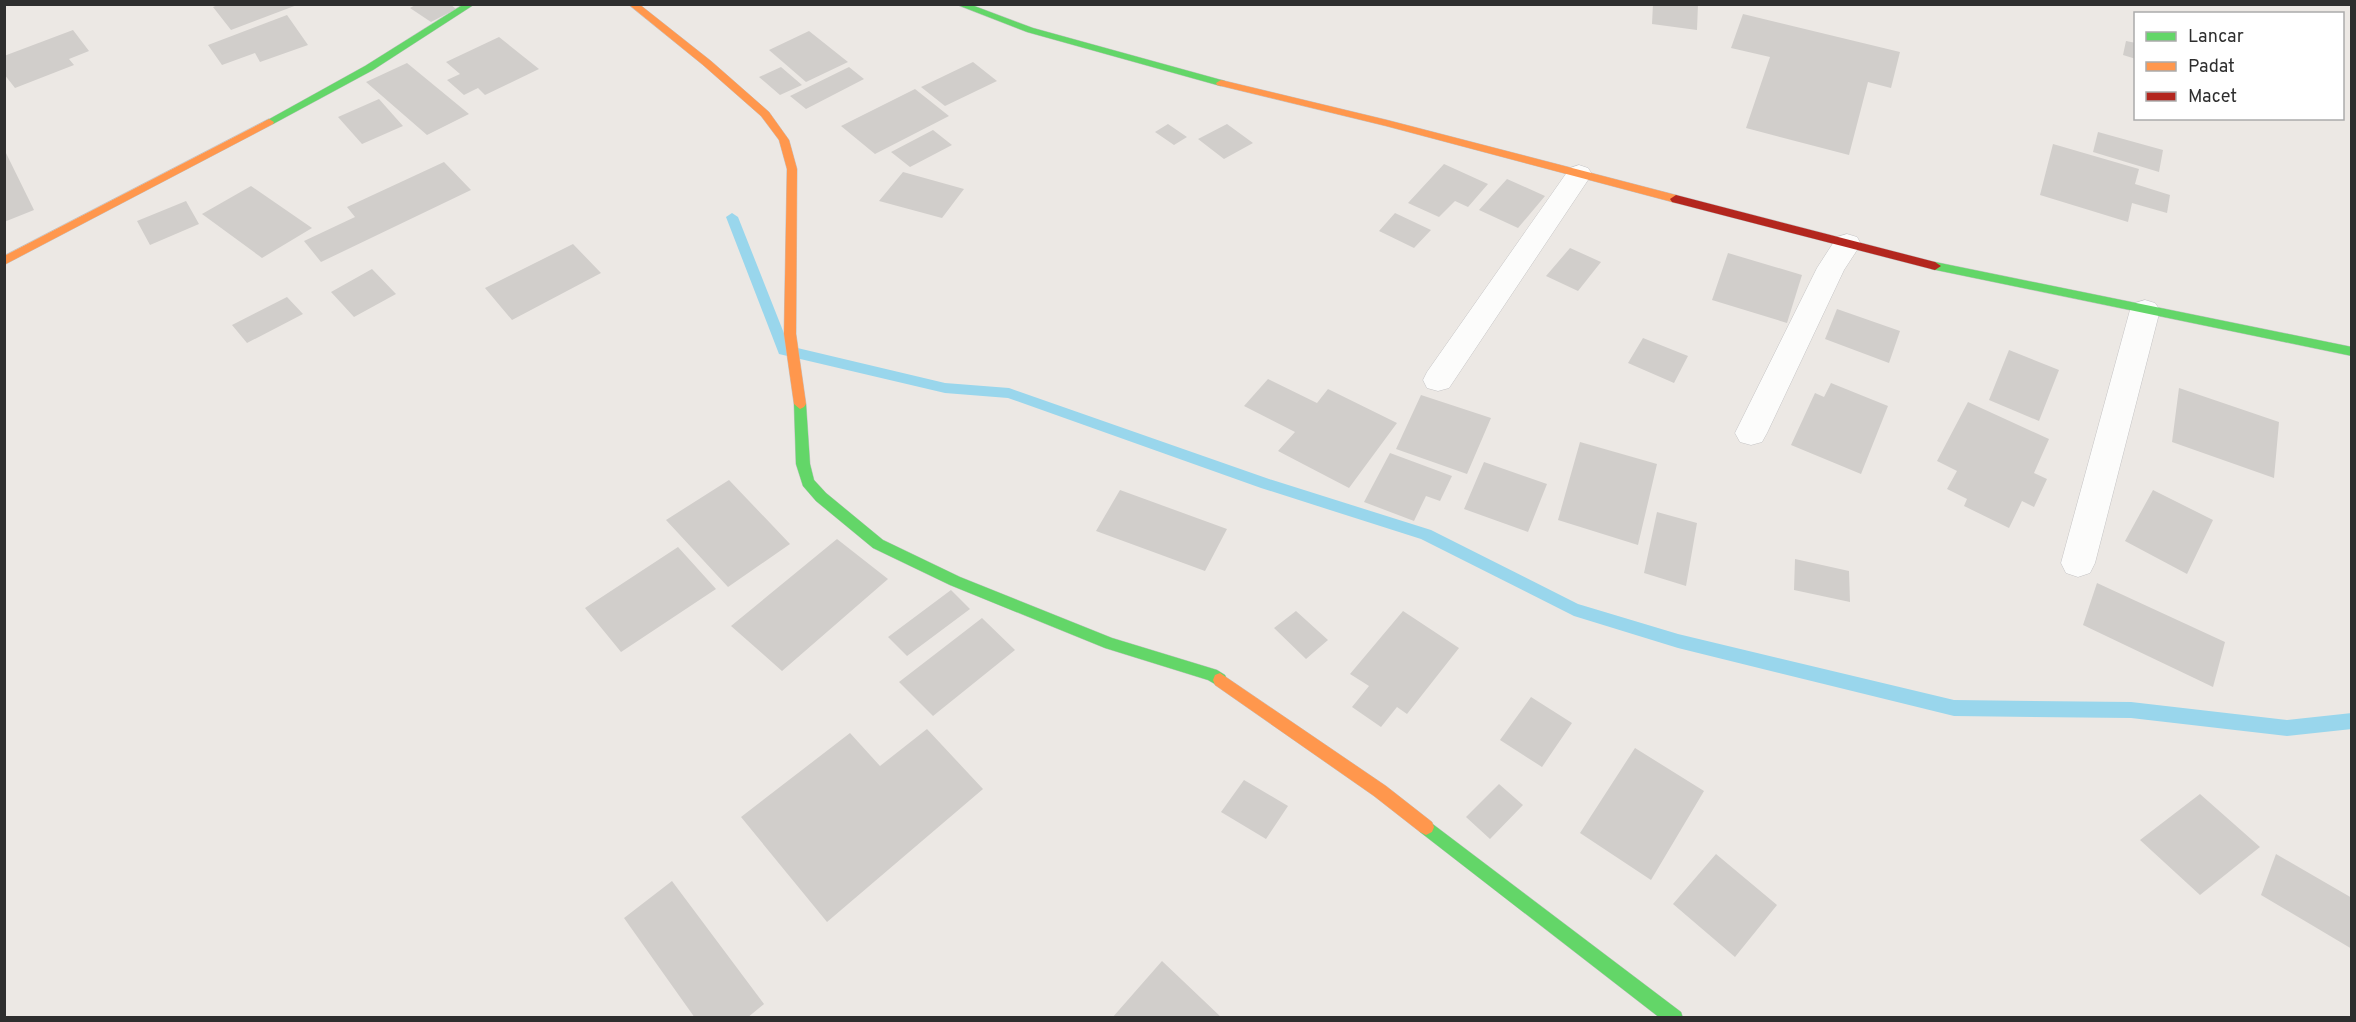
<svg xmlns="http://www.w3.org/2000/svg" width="2356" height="1022" viewBox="0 0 2356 1022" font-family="Overpass,sans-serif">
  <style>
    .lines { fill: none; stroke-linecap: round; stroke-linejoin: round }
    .stream { fill: #99d6ec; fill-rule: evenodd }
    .building { fill: #d1cecb }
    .street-casing { stroke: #c5c4c5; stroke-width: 1 }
    .fast-casing { stroke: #c5c4c5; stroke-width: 1 }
    .slow-casing { stroke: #c5c4c5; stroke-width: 1 }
    .jam-casing { stroke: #c5c4c5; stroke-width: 1 }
    .street { fill: #fcfcfb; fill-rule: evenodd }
    .fast { fill: #63d668; fill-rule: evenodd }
    .slow { fill: #ff974d; fill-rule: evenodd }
    .jam { fill: #b3261e; fill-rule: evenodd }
  </style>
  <rect width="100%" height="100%" fill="#ece8e4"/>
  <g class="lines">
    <path class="stream" d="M732 213 738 217 789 346 945 383 1009 388 1269 479 1431 530 1578 604 1678 634 1954 700 2131 702 2287 720 2352 713V729L2287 736 2131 718 1954 716 1678 648 1574 616 1421 539 1261 488 1008 398 945 393 779 354 726 217Z"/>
  </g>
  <path class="building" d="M220 4H297V5L231 30 213 7Z
    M417 4H450L456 9 431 22 410 8Z
    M1653 4H1698L1697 30 1652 24Z
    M1743 14 1900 52 1891 88 1868 82 1849 155 1746 128 1770 57 1731 48Z
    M287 15 308 45 260 62 255 53 222 65 208 45Z
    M73 30 89 51 69 59 74 65 15 88 4 74V56Z
    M809 31 848 62 806 82 769 50Z
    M499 37 539 69 485 95 478 88 464 95 447 80 460 74 446 62Z
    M2126 41 2136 43V59L2123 55Z
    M973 62 997 81 945 106 921 87Z
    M407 63 469 114 427 135 366 82Z
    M781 67 802 85 780 95 759 77Z
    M849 67 864 79 806 109 790 96Z
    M915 89 949 116 875 154 841 126Z
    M379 99 403 126 362 144 338 117Z
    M1168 124 1187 137 1174 145 1155 132Z
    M1227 124 1253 143 1224 159 1198 139Z
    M933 130 952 145 910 167 891 152Z
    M2098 132 2163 150 2159 172 2093 152Z
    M2053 144 2139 169 2135 184 2170 195 2167 213 2132 203 2128 222 2040 195Z
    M4 149 34 210 4 222Z
    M444 162 471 190 321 262 304 241 355 217 347 207Z
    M1444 164 1488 184 1468 207 1455 201 1439 217 1408 203Z
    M903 172 964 189 942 218 879 201Z
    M1507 179 1545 196 1518 228 1479 210Z
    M251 186 312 228 262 258 202 214Z
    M186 201 199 224 150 245 137 221Z
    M1395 213 1431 230 1414 248 1379 231Z
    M573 244 601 273 512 320 485 288Z
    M1570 248 1601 262 1578 291 1546 276Z
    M1728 253 1802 275 1787 323 1712 300Z
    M372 269 396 294 354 317 331 292Z
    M287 297 303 314 247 343 232 325Z
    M1837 309 1900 331 1889 363 1825 339Z
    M1643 338 1688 356 1674 383 1628 363Z
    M2009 350 2059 370 2039 421 1989 400Z
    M1268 379 1317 403 1328 389 1397 423 1349 488 1278 451 1295 432 1244 406Z
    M1831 383 1888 406 1861 474 1791 445 1815 393 1824 397Z
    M2179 388 2279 422 2274 478 2172 442Z
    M1421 395 1491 418 1467 474 1396 449Z
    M1968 402 2049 439 2034 473 2047 479 2034 507 2022 501 2009 528 1964 506 1967 499 1947 489 1957 471 1937 461Z
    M1580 442 1657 464 1638 545 1558 520Z
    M1390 453 1452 476 1440 501 1426 496 1414 521 1364 502Z
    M1484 462 1547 484 1528 532 1464 509Z
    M729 480 790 544 728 587 666 520Z
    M1120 490 1227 529 1205 571 1096 531Z
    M2153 490 2213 520 2187 574 2125 541Z
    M1657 512 1697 523 1686 586 1644 573Z
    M837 539 888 579 782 671 731 626Z
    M678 547 716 589 621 652 585 608Z
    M1795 559 1849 571 1850 602 1794 590Z
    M2097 583 2225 642 2213 687 2083 625Z
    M951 590 970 609 907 656 888 637Z
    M1296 611 1328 640 1306 659 1274 628Z
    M1403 611 1459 648 1407 714 1397 707 1381 727 1352 707 1369 686 1350 674Z
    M982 618 1015 650 933 716 899 682Z
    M1531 697 1572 723 1542 767 1500 740Z
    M927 729 983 789 827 922 741 817 850 733 880 766Z
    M1635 748 1704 791 1651 880 1580 833Z
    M1244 780 1288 806 1266 839 1221 812Z
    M1499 784 1523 805 1490 839 1466 817Z
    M2200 794 2260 847 2200 895 2140 840Z
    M1716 854 1777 905 1735 957 1673 904Z
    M2276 854 2352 898V949L2261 895Z
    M672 881 764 1004 747 1018H695L624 918Z
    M1162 961 1222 1018H1112Z"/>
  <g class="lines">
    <g class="street-casing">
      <path id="street" d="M1579 165 1588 168 1592 174 1449 388 1438 391 1427 388 1423 380 1427 372 1570 168Z
        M1847 234 1857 237 1861 244 1844 270 1767 433 1762 442 1751 445 1740 442 1735 433 1817 268 1837 237Z
        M2145 300 2155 303 2160 310 2095 563 2090 573 2078 577 2066 573 2061 563 2130 310 2135 303Z"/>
    </g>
    <g class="fast-casing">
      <path id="fast" d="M464 4H475L373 70 273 124H265L264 122 365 66Z
        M955 4H969L1033 28 1225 81 1226 83 1221 86 1217 85 1027 32Z
        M1935 262 2352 347V356L1931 269 1929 266Z
        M800 399 806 404 810 464 814 480 826 493 883 540 960 577 1112 638 1217 670 1225 675 1227 680 1225 685 1220 687 1208 680 1105 648 950 585 873 548 816 501 803 486 796 464 794 404Z
        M1426 819 1681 1012 1683 1018H1660L1420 832 1418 827 1420 822Z"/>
    </g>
    <g class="slow-casing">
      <path id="slow" d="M628 4H639L711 61 769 112 789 140 797 169 796 334 806 404 804 407 800 409 794 404 784 334 787 169 779 140 761 116 703 65Z
        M1221 80 1387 120 1676 195 1682 199 1676 203 1386 126 1217 85 1216 83Z
        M269 119 274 122 273 124 4 265V256Z
        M1220 673 1386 786 1432 822 1434 827 1432 832 1426 835 1420 832 1374 796 1215 685 1213 680 1215 675Z"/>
    </g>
    <g class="jam-casing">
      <path id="jam" d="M1676 195 1935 262 1941 266 1935 270 1672 202 1670 199Z"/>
    </g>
    <use href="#street" class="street"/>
    <use href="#fast" class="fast"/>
    <use href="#slow" class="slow"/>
    <use href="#jam" class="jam"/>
  </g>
  <rect width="2356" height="1022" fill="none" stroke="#2e2e2e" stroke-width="12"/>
  <rect x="2134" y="12" width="210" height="108" fill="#ffffff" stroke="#ababab" stroke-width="1.5"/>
  <rect x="2146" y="32" width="30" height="9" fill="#63d668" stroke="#ababab" stroke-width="1.5"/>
  <text x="2188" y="42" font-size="18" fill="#2e2e2e">Lancar</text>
  <rect x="2146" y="62" width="30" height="9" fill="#ff974d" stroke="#ababab" stroke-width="1.5"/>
  <text x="2188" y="72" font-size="18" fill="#2e2e2e">Padat</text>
  <rect x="2146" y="92" width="30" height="9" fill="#b3261e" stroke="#ababab" stroke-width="1.5"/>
  <text x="2188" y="102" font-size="18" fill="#2e2e2e">Macet</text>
</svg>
